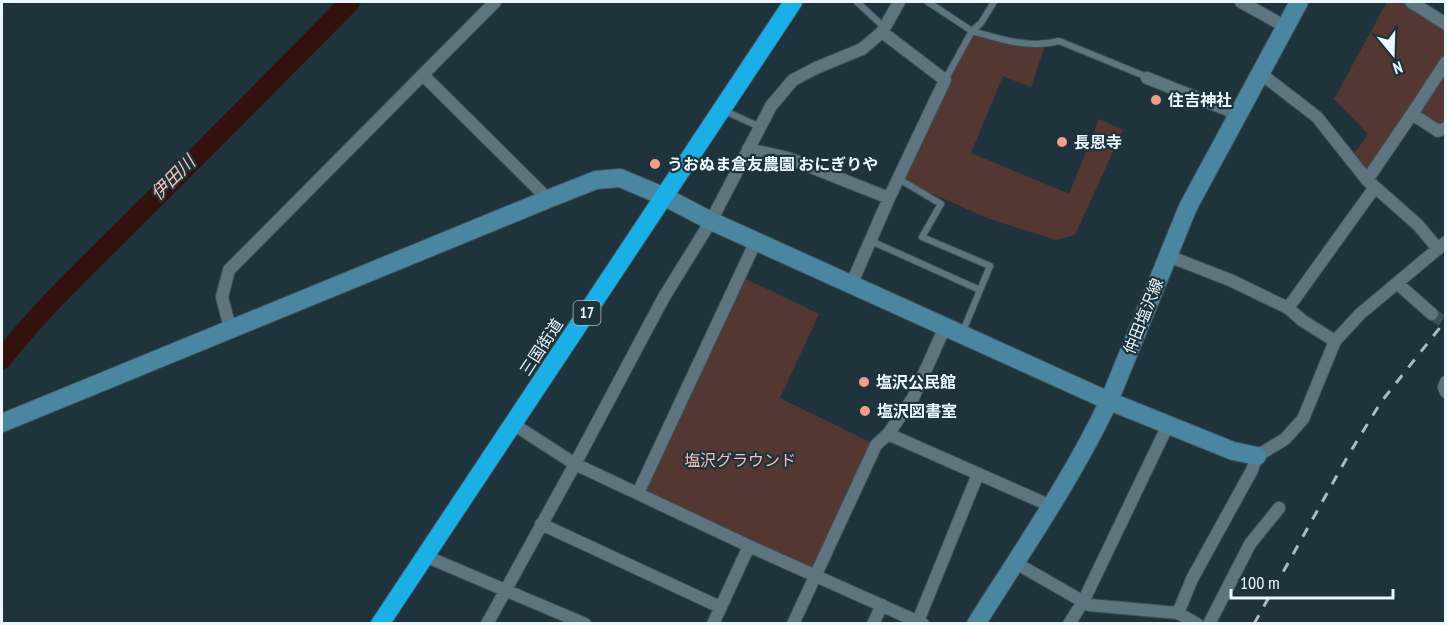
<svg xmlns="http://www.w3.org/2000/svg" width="1447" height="625" viewBox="0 0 1447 625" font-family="'PT Sans Narrow','Noto Sans JP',sans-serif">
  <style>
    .green { fill: #543732 }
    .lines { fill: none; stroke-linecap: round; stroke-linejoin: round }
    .river { stroke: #33110c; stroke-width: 20 }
    .street-tunnel { stroke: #3d505a; stroke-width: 12; stroke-dasharray: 12 6; stroke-linecap: butt }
    .lane-casing { stroke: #3d5058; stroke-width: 8 }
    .street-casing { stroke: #3d5058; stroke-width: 14 }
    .secondary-casing { stroke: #3d5058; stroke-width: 20 }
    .highway-casing { stroke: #3d5058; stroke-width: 20 }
    .lane { stroke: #5e7580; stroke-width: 6 }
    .street { stroke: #5e7580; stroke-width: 12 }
    .secondary { stroke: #4a869f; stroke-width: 18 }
    .highway { stroke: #1aafe6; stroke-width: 18 }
    .rail { stroke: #acbbc2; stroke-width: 3; stroke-dasharray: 10 10; stroke-linecap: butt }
    .poi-dot { fill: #f49d8d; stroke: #1f333d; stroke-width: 2 }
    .labels { text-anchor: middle; stroke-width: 4.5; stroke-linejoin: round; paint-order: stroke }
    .shield { fill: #1f333d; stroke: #adbcc3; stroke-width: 1.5 }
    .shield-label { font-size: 15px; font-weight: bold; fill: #eaf7fd }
    .poi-label { font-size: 16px; font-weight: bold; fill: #eaf7fd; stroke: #1f333d; text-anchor: start }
    .street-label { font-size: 16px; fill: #eaf7fd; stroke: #1f333d }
    .park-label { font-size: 16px; fill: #f8bfb4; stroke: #1f333d }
    .water-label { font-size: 18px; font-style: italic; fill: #f9c0b5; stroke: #1f333d }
  </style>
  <rect width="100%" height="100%" fill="#1f333d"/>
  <path class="green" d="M1387 2H1411L1445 24V128L1412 114 1367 180 1350 159 1368 134 1334 99Z
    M972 31 1045 45 1031 87 1003 76 971 153 1069 194 1099 119 1123 130 1075 235 1056 240 987 218 899 179Z
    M740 276 819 314 780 398 876 445 816 576 638 493Z"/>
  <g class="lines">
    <path class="river" d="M2 359C44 305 94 260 142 211 212 142 281 72 350 2"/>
    <path class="street-tunnel" d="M1432 314 1446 323"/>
    <g class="lane-casing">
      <path id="lane" d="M857 2 884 27
        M928 2 972 31 981 23 994 2
        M945 80 972 31C1000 39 1030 49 1059 41L1147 77
        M725 111 760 127
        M899 179 941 204 922 237 990 266 963 331
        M871 241 980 290"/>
    </g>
    <g class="street-casing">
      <path id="street" d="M1241 2 1286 27
        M1411 2 1446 24
        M1260 73 1317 117 1367 180 1418 225 1438 249
        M423 75 548 199
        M1147 78 1238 114
        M1412 114 1446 62
        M748 149 788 158 889 198
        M1367 180 1412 114 1438 131 1446 128
        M1168 256 1230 280 1288 308 1303 321 1335 341
        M1398 284 1432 314
        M851 285 889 198 945 80 882 32
        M1288 308 1375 187
        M945 327 913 398 888 434 1051 506
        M230 328 222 297 229 270 495 2
        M1446 382 1444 387 1446 392
        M513 424 575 464 749 546 923 624
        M638 493 756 241
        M541 524 720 607
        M425 556 585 624
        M1014 562 1089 605 1178 613 1197 624
        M1178 613 1192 579 1252 470 1257 456 1285 439 1303 419 1335 341 1360 314 1446 242
        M918 621 978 474
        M487 624 575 464 664 297 711 221 771 106 793 80 816 68 862 49 882 32 899 2
        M713 624 749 546
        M793 624 876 445 888 434
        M873 624 882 605
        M1069 624 1083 602 1168 425
        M1209 624 1250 544 1279 508"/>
    </g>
    <g class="secondary-casing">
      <path id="secondary" d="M2 423 548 199 596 180 620 178 663 196 711 221 1109 401 1233 451 1257 456
        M976 624C1022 551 1072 479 1109 401L1188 207 1299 2"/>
    </g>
    <g class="highway-casing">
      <path id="highway" d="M380 624 793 2"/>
    </g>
    <use href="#lane" class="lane"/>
    <use href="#street" class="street"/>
    <use href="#secondary" class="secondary"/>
    <use href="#highway" class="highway"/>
    <path class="rail" d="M1254 624 1349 454 1381 402 1446 320"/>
  </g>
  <g class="poi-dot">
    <circle cx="1156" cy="100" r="6"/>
    <circle cx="1062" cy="142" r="6"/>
    <circle cx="655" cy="164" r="6"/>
    <circle cx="864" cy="382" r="6"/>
    <circle cx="865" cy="411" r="6"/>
  </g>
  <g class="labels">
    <rect class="shield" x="573.5" y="301" width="27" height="24" rx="4.5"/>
    <g class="shield-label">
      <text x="587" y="318">17</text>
    </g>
    <g class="poi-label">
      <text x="1168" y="106">住吉神社</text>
      <text x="1074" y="148">長恩寺</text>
      <text x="667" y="170">うおぬま倉友農園 おにぎりや</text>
      <text x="876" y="388">塩沢公民館</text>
      <text x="877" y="417">塩沢図書室</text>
    </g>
    <g class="street-label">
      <text transform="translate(1143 316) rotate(-68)" y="6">仲田塩沢線</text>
      <text transform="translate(541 347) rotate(-57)" y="6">三国街道</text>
    </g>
    <g class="park-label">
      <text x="740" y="466">塩沢グラウンド</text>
    </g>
    <g class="water-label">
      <text transform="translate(173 178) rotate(-45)" y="6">伊田川</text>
    </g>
  </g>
  <rect width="1447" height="625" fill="none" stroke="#eaf7fd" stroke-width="6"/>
  <g transform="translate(1393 54) rotate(161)" stroke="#1f333d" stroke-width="4.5" paint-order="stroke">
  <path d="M0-4.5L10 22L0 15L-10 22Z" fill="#eaf7fd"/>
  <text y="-9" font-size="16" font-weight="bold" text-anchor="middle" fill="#eaf7fd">N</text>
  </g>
  <path d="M1231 589v9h162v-9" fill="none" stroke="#eaf7fd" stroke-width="3"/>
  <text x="1240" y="589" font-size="18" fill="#eaf7fd" stroke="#1f333d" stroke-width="4.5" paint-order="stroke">100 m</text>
</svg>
